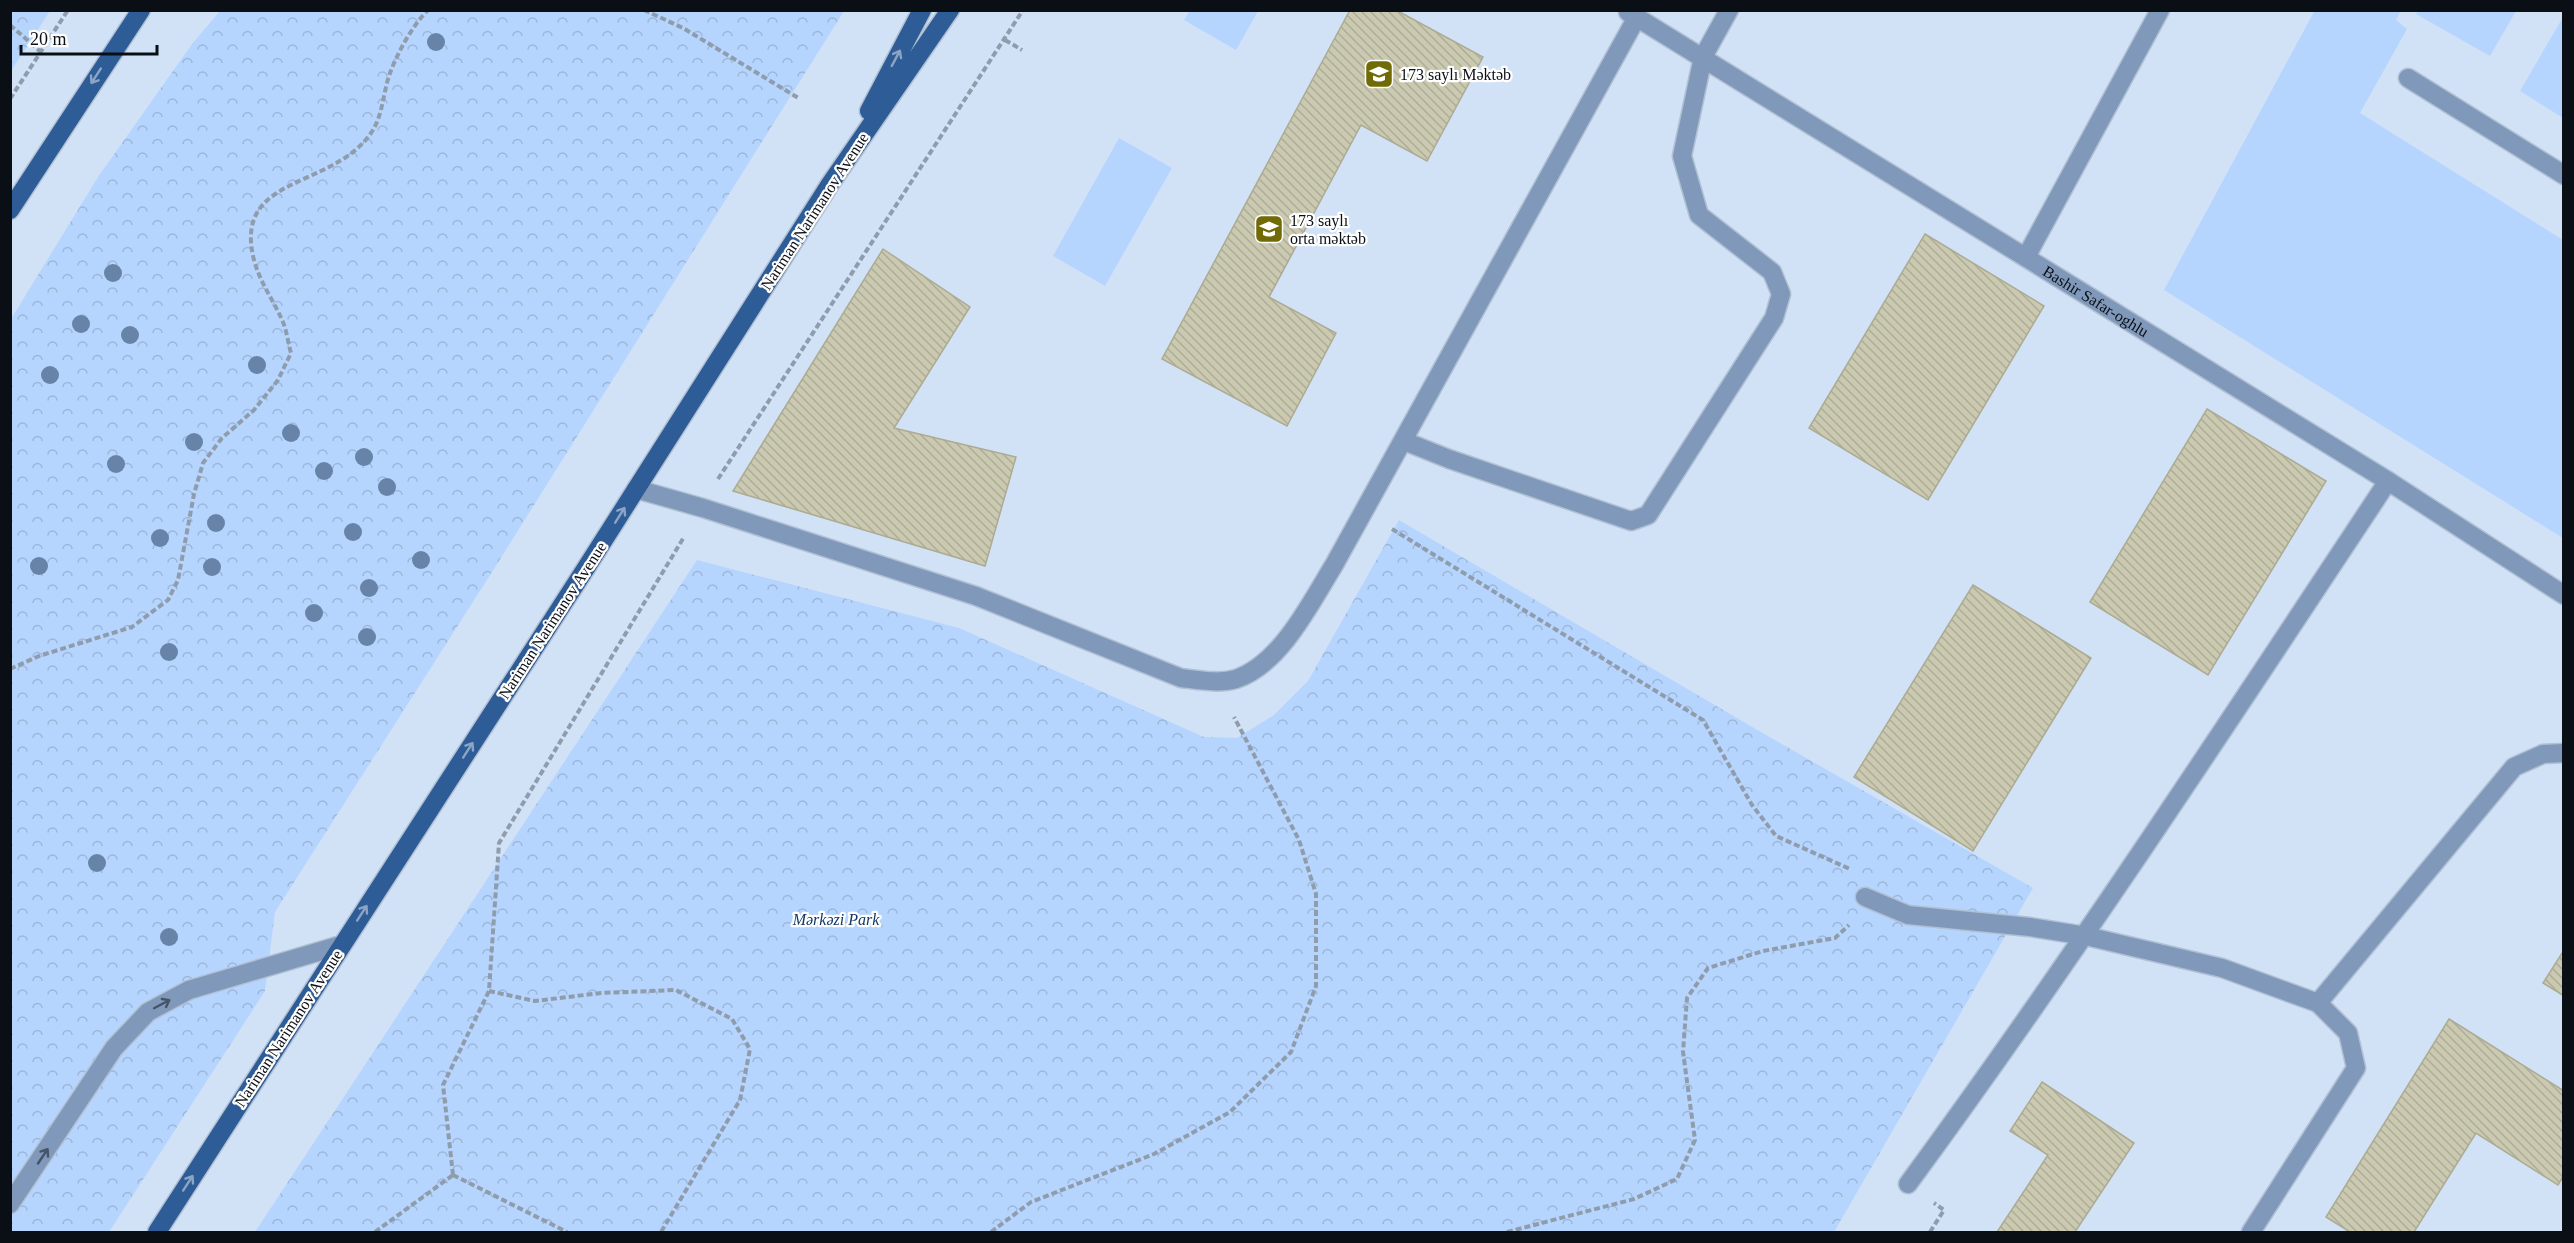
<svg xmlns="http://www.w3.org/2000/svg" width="2574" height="1243" viewBox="0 0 2574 1243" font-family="Georgia,serif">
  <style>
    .grass { fill: #b6d5fe }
    .park { fill: url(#park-crowns) }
    .building { fill: url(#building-back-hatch); stroke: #acab92; stroke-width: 1.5 }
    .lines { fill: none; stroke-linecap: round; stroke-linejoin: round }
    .minor-casing { stroke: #b1c0d3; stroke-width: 21 }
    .major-casing { stroke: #b1c0d3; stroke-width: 21 }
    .path { stroke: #8f9cac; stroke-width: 4; stroke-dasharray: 6 3; stroke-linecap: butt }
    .minor { stroke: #8099ba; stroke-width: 18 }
    .major { stroke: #2e5c96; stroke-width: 18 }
    .tree { fill: #6784a8 }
    .oneway { stroke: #8ca5c5 }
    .oneway2 { stroke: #455468 }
    .labels { text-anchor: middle; stroke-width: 4.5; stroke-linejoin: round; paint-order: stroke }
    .poi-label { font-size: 16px; fill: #0a0f16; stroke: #fff; text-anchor: start }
    .street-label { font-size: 16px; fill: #0a0f16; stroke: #fff }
    .park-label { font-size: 16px; font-style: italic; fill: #113868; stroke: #fff }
  </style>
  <defs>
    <pattern id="park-crowns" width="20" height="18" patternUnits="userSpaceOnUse" patternTransform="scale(1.5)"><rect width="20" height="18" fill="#b6d5fe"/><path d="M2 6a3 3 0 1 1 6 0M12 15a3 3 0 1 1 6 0" fill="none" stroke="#9bb6d9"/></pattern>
    <pattern id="building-back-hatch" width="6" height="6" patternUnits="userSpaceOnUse" patternTransform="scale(1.5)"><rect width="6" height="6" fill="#cbcab1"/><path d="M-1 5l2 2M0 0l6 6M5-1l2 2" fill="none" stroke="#adac98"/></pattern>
  </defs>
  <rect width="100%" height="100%" fill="#d1e2f7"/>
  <path class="grass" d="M1190 10H1258V11L1236 50 1184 20Z
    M2315 10 2401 11 2396 20 2407 29 2360 113 2563 240V538L2164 290Z
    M2418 11 2516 10V11L2490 56 2416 14Z
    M2563 17V118L2520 91Z
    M1119 138 1172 168 1105 286 1053 256Z"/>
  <path class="park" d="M11 10 50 11 11 71 10 11Z
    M220 11H844L492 572 275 912 265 991 109 1232H11V319L98 177 192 44Z
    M1399 520 1754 728 2033 888 1834 1232H255L697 560 959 628 1204 737 1237 738 1274 715 1308 681Z"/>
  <path class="building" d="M1350 10H1396L1483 57 1427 161 1361 125 1269 297 1336 333 1287 426 1162 359Z
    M1925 234 2044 306 1928 500 1809 428Z
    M883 249 970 307 894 428 1016 457 985 566 733 491Z
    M2207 409 2326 481 2208 675 2090 602Z
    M1973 585 2091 658 1973 851 1854 777Z
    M2564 950V996L2543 983Z
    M2449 1019 2564 1091V1175L2558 1185 2476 1133 2414 1232H2350L2326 1217Z
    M2042 1082 2134 1143 2075 1232H1997L2048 1155 2010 1131Z"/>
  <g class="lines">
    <g class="minor-casing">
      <g id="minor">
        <path id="s1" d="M1628 12 2388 481 2564 595"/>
        <path d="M2408 78 2564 175"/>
        <path d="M2026 257 2160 10"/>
        <path d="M1404 441 1449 459 1631 521 1648 515 1774 318 1781 294 1772 272 1699 215 1682 156 1703 57 1729 10"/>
        <path d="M636 489 703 508 976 596 1181 678C1199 680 1219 684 1236 679 1281 664 1311 602 1334 565L1637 17"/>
        <path d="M1865 897 1908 915 2030 927 2086 936 2222 968 2318 1003 2348 1033 2356 1068 2251 1232"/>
        <path d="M2318 1003 2514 767 2543 754 2564 753"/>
        <path d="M1908 1184C2076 955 2231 718 2388 481"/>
        <path d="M10 1204 114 1048 148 1012 189 990 341 945"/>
      </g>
    </g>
    <g class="major-casing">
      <path id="major" d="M869 111 922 10
        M10 210 141 10
        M157 1232 586 568 830 184 950 10"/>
    </g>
    <path class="path" d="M644 10 683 28 800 99
      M10 25 41 52
      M1005 40 1022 50
      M10 99 68 10
      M718 479 1023 10
      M1392 529 1703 720 1752 805 1776 836 1850 869
      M10 669 39 656 132 627 168 600 178 580 194 494 203 463 222 438 254 410 278 380 291 353C288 343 287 332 283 322 274 301 260 283 254 260 232 174 332 190 371 133 383 116 383 92 390 73 398 52 412 26 428 10
      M489 991 535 1001 601 993 676 990 732 1019 750 1049 740 1100 661 1232
      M453 1175 443 1085 489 991 499 843 684 537
      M453 1175 567 1232
      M375 1232 453 1175
      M991 1232 1031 1202 1154 1154 1230 1112 1291 1052 1316 986V894L1299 840 1234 717
      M1507 1232 1634 1199 1677 1179 1695 1140 1683 1052 1687 998 1708 968 1763 951 1835 938 1849 925
      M1930 1232 1944 1210 1934 1203"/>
    <use href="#minor" class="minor"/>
    <use href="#major" class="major"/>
  </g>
  <g class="tree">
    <circle cx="436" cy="42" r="9"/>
    <circle cx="113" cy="273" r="9"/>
    <circle cx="81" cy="324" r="9"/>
    <circle cx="130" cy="335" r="9"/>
    <circle cx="257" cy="365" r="9"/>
    <circle cx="50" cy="375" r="9"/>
    <circle cx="291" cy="433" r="9"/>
    <circle cx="194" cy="442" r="9"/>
    <circle cx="364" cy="457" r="9"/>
    <circle cx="116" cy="464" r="9"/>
    <circle cx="324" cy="471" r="9"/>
    <circle cx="387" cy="487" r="9"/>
    <circle cx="216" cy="523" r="9"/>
    <circle cx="353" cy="532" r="9"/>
    <circle cx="160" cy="538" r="9"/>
    <circle cx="421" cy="560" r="9"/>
    <circle cx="39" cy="566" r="9"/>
    <circle cx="212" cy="567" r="9"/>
    <circle cx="369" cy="588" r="9"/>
    <circle cx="314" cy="613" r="9"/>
    <circle cx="367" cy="637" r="9"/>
    <circle cx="169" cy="652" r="9"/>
    <circle cx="97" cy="863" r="9"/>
    <circle cx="169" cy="937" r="9"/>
  </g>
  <defs><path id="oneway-shaft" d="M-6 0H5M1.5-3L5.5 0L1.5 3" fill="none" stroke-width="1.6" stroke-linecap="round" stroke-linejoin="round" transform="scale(1.5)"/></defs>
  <g class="oneway">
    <use href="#oneway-shaft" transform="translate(896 58) rotate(-62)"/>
    <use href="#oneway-shaft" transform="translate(96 76) rotate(123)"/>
    <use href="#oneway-shaft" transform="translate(620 515) rotate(-58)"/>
    <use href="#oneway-shaft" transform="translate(468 750) rotate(-57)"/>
    <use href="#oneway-shaft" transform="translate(362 913) rotate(-57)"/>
    <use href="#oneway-shaft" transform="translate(188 1183) rotate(-57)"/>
  </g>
  <g class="oneway2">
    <use href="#oneway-shaft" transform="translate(162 1004) rotate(-28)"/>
    <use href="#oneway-shaft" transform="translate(43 1156) rotate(-56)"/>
  </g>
  <defs>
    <g id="school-square" transform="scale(1.5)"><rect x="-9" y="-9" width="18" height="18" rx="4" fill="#716b05" stroke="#fff"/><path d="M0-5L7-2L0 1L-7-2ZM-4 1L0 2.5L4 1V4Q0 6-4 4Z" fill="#fff"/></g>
  </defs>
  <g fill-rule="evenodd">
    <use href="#school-square" x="1379" y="74"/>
    <use href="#school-square" x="1269" y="229"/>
  </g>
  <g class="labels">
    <g class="poi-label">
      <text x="1400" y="80">173 saylı Məktəb</text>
      <text x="1290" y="226">173 saylı<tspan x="1290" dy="18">orta məktəb</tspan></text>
    </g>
    <g class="street-label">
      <text transform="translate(814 211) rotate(-57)" y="6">Nariman Narimanov Avenue</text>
      <text dy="6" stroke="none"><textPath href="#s1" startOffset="550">Bashir Safar-oghlu</textPath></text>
      <text transform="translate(552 620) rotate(-57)" y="6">Nariman Narimanov Avenue</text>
      <text transform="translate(288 1028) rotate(-57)" y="6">Nariman Narimanov Avenue</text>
    </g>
    <g class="park-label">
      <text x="836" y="925">Mərkəzi Park</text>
    </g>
  </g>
  <rect width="2574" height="1243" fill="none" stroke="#0a0f16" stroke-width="24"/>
  <path d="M21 45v9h136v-9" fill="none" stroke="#0a0f16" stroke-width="3"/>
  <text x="30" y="45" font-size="18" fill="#0a0f16" stroke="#ffffff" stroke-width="4.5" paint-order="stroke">20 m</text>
</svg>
